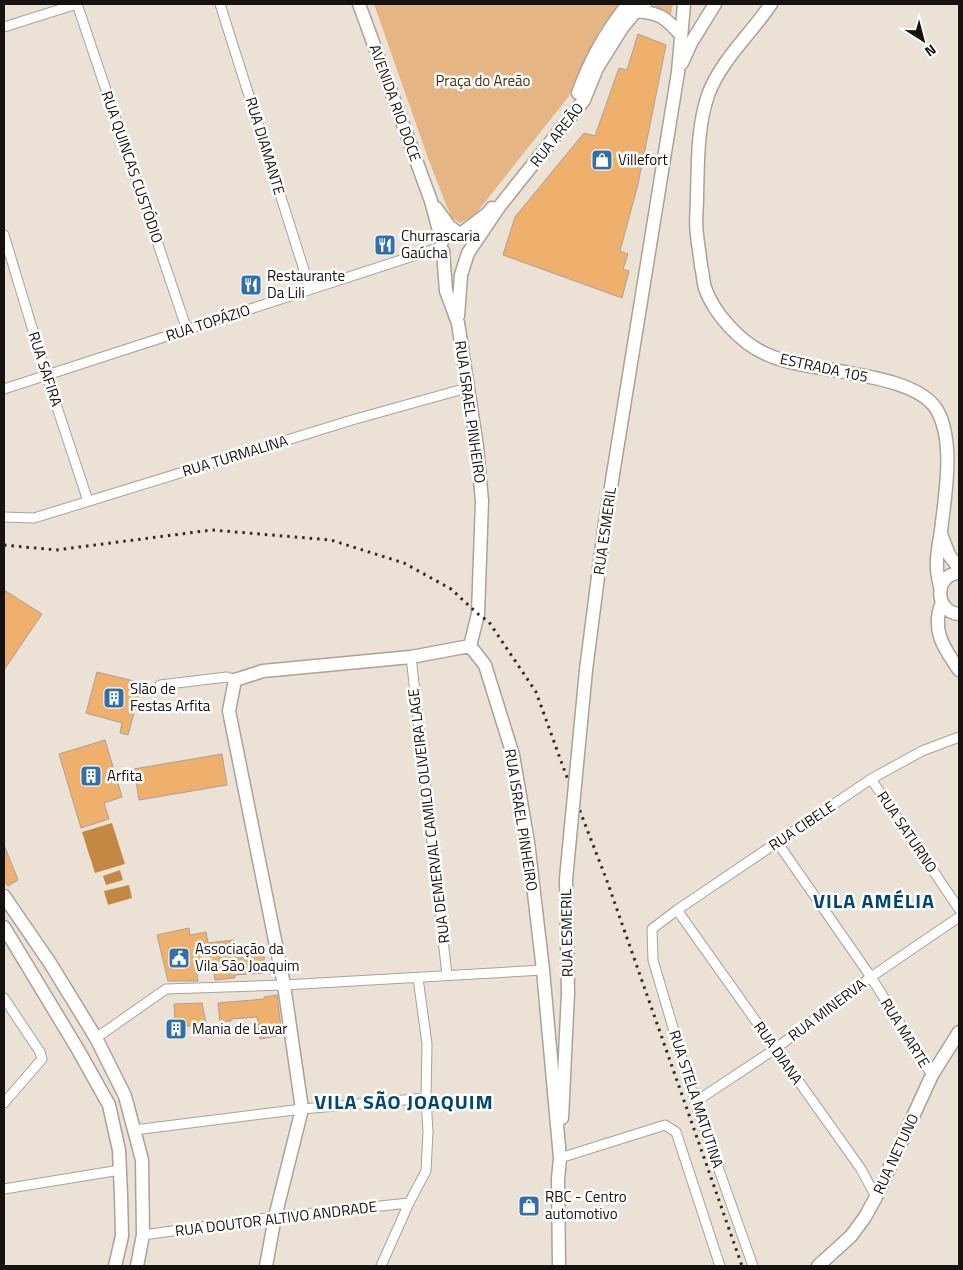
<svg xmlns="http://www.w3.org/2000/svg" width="963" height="1270" viewBox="0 0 963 1270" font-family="'Titillium Web',sans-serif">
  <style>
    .green { fill: #e5b583 }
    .water { fill: #c48844 }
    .building { fill: #eeb06c; stroke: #aba096 }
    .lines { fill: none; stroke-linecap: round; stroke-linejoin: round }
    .street-casing { stroke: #aca197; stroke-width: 11 }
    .secondary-casing { stroke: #aca197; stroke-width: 15 }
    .street { stroke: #fff; stroke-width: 9 }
    .secondary { stroke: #fff; stroke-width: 12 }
    .rail { stroke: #302b27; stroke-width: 3; stroke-dasharray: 2.5 5; stroke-linecap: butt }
    .secondary-bridge-casing { stroke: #aca197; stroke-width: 15; stroke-linecap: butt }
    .secondary-bridge { stroke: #fff; stroke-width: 12 }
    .labels { text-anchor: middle; stroke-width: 5; stroke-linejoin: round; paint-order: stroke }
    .park-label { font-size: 15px; fill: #4a3013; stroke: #fff }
    .street-label { font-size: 15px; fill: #16120f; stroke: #fff }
    .poi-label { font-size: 15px; fill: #16120f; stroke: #fff; text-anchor: start }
    .district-label { font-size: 20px; font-weight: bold; letter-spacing: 1px; fill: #024675; stroke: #fff }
  </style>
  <rect width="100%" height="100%" fill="#ece1d5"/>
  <path class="green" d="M374 4H619L599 31 569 96 474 216 460 223 451 217 428 158Z
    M652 4H673L670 18Z"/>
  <path class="water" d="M112 823 125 864 95 873 82 832Z
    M120 870 123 880 106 885 103 876Z
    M129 885 132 898 108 905 104 891Z"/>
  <path class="building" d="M638 34 666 45 638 184 620 251 628 254 623 269 629 271 622 298 503 255 515 217 584 133 595 136 619 68 627 70Z
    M4 590 42 614 4 670Z
    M97 672 142 683 128 735 120 733 122 723 86 713Z
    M105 740 122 797 104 803 109 819 81 828 59 754Z
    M222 754 227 785 139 800 134 769Z
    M4 845 18 880 8 886 4 881Z
    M189 928 190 935 206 932 208 943 234 940 236 958 264 956 265 973 235 975V978L215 980 212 960 195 962 198 981H168L157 935Z
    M277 995 282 1035 260 1039 257 1017 231 1019V1021L220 1022 218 1003 264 999V997Z
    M202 1003 208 1033 199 1034 198 1026H181V1039H171L169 1019 175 1018 174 1004Z"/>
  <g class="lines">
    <g class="street-casing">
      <path id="street" d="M77 4 187 330
        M220 4 310 289
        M4 27 77 4
        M4 235 47 377 88 501
        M4 389 441 247
        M4 517 34 518 352 420 467 388
        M411 657 447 975
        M160 685 227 677 235 680
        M871 779 959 909
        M777 842 871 977 932 1075
        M677 910 861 1169 876 1197
        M4 998 40 1052 42 1059 4 1103
        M96 1038 166 989 284 985 543 970
        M695 1102 775 1049 871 977 959 917
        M134 1130 302 1109 426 1098
        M560 1158 665 1125 676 1132 720 1266
        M4 1189 120 1170
        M143 1235 275 1217 409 1203
        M381 1266 409 1203 426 1171 428 1132 426 1098 427 1044 418 978
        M753 1266 695 1102 653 960 652 929 677 910 871 779 922 751 959 737"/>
    </g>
    <g class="secondary-casing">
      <path id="secondary" d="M359 4 431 201 442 242
        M771 4C751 34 721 60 708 95 697 128 698 163 697 197 697 210 695 223 697 235 698 245 700 256 701 266 703 273 703 281 705 288 714 314 741 343 766 354 808 374 913 370 937 410 955 442 945 495 941 531 939 543 936 556 937 568 937 575 939 581 940 587
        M636 11C660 13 665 17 681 35
        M682 63 691 43 715 4
        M578 93C590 60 606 31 628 4
        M436 208 449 226 457 232
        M462 233 488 213 492 208
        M443 251 446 291 458 323 477 447 482 501 478 614 470 646
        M458 316 461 275 468 253 499 207 584 100 597 68 622 28 636 11 645 4
        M941 534 949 555 959 568
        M959 573C934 574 934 612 959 614
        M942 602C931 630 943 647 959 670
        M470 646 485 665 513 755 528 842 543 970 560 1158 558 1179 559 1266
        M586 670 604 530 678 72 684 4
        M4 896 50 963 96 1038 125 1096 142 1160 143 1235 137 1266
        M4 927 77 1048 109 1105 119 1150 121 1195 122 1236 115 1266
        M562 1118 568 993
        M266 1266 275 1217 302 1109 284 985 229 711 235 680 263 671 411 657 470 646
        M818 1266 851 1236 865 1217 876 1197 932 1075 959 1032"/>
    </g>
    <use href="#street" class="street"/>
    <use href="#secondary" class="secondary"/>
    <path class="rail" d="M4 545 56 550 212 530 331 540 404 563 451 589 478 614 489 622 536 692 565 772 607 881 742 1266"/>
    <g class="secondary-bridge-casing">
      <path id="secondary-bridge" d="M568 993 566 879 586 670"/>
    </g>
    <use href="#secondary-bridge" class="secondary-bridge"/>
  </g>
  <defs>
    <g id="shop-square" transform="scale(1.125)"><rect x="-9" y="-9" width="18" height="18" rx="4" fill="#3070a7" stroke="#fff"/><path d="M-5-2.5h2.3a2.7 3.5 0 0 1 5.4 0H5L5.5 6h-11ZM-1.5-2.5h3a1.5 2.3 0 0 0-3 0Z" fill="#fff"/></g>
    <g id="restaurant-square" transform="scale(1.125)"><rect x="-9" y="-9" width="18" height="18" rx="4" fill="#3070a7" stroke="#fff"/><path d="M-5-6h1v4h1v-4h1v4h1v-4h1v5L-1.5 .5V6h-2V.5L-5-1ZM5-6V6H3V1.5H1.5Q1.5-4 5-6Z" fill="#fff"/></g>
    <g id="building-square" transform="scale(1.125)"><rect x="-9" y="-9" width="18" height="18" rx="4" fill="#3070a7" stroke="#fff"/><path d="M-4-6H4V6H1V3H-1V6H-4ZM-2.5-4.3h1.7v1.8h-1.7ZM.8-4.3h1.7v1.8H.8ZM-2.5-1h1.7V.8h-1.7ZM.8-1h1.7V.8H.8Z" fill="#fff"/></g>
    <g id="civic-square" transform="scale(1.125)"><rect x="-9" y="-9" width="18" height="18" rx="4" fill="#3070a7" stroke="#fff"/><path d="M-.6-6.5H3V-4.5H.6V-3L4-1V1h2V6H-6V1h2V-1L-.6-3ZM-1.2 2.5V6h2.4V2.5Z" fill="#fff"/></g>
  </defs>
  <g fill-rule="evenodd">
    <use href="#shop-square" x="602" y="160"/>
    <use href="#restaurant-square" x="385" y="245"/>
    <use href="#restaurant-square" x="251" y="285"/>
    <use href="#building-square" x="114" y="698"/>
    <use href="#building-square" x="91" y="776"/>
    <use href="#civic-square" x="179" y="958"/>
    <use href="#building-square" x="176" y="1029"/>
    <use href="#shop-square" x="529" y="1206"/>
  </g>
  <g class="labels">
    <g class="park-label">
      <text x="483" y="86">Praça do Areão</text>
    </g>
    <g class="street-label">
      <text transform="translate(395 103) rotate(70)" y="5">AVENIDA RIO DOCE</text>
      <text transform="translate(557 135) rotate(-52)" y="5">RUA AREÃO</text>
      <text transform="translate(265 146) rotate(73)" y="5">RUA DIAMANTE</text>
      <text transform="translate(132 167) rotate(71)" y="5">RUA QUINCAS CUSTÓDIO</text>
      <text transform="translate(208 323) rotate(-18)" y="5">RUA TOPÁZIO</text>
      <text transform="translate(824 368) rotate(12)" y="5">ESTRADA 105</text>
      <text transform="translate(45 369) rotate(72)" y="5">RUA SAFIRA</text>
      <text transform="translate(470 412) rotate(82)" y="5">RUA ISRAEL PINHEIRO</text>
      <text transform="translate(235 456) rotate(-17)" y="5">RUA TURMALINA</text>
      <text transform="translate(605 531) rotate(-82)" y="5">RUA ESMERIL</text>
      <text transform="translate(429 816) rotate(-97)" y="5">RUA DEMERVAL CAMILO OLIVEIRA LAGE</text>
      <text transform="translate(521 820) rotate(81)" y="5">RUA ISRAEL PINHEIRO</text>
      <text transform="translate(802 826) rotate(-34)" y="5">RUA CIBELE</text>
      <text transform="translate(907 832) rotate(56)" y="5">RUA SATURNO</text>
      <text transform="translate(567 933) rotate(-91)" y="5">RUA ESMERIL</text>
      <text transform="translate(827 1010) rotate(-37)" y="5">RUA MINERVA</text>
      <text transform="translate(905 1033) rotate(58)" y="5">RUA MARTE</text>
      <text transform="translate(778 1053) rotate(55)" y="5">RUA DIANA</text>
      <text transform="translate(696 1099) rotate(72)" y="5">RUA STELA MATUTINA</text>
      <text transform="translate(896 1154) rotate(-65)" y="5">RUA NETUNO</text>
      <text transform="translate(276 1219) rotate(-7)" y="5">RUA DOUTOR ALTIVO ANDRADE</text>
    </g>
    <g class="poi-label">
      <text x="618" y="165">Villefort</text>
      <text x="401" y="241">Churrascaria<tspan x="401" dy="17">Gaúcha</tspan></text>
      <text x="267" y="281">Restaurante<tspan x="267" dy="17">Da Lili</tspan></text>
      <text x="130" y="694">Slão de<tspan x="130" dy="17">Festas Arfita</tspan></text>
      <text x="107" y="781">Arfita</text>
      <text x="195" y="954">Associação da<tspan x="195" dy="17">Vila São Joaquim</tspan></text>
      <text x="192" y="1034">Mania de Lavar</text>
      <text x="545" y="1202">RBC - Centro<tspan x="545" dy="17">automotivo</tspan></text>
    </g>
    <g class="district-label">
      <text x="874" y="908">VILA AMÉLIA</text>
      <text x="404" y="1109">VILA SÃO JOAQUIM</text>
    </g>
  </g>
  <rect width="963" height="1270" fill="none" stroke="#16120f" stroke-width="10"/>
  <g transform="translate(923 40) rotate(144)" stroke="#ffffff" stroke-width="4" paint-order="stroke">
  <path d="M0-4L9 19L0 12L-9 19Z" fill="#16120f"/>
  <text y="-8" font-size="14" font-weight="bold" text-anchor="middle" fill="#16120f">N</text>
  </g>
</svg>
